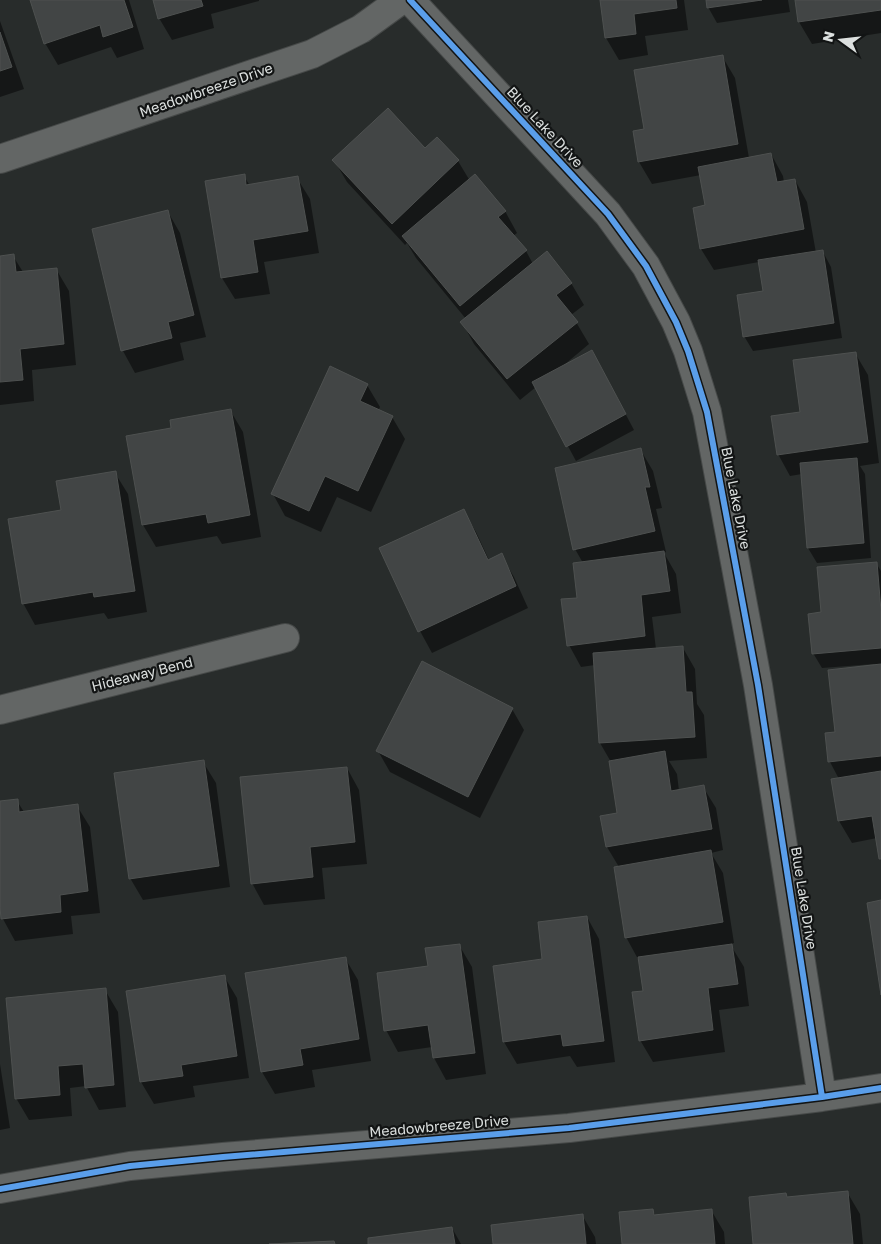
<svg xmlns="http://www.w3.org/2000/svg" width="881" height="1244" viewBox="0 0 881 1244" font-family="'Golos Text',sans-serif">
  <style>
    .shadow { fill: #0007 }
    .building { fill: #424545; stroke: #4e5150 }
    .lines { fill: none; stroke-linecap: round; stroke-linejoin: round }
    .minor-casing { stroke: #464948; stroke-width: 30 }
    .minor { stroke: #636665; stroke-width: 28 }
    .cycleway-casing { stroke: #121414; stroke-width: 9 }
    .cycleway { stroke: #5a9eea; stroke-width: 6 }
    .labels { text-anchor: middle; stroke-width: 4.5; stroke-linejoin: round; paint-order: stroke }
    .street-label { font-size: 14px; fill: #dce0df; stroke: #121414 }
  </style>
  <rect width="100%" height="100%" fill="#282c2b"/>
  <path class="shadow" d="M31 0H129L144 49 117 58 111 47 58 65 45 43Z
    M155 0H259V1L211 14 214 28 172 40 159 18Z
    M601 0H684L688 30 645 36 648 55 619 60 606 38Z
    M707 0H788L790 12 717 23 708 7Z
    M796 0H881V33L812 44 799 22Z
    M0 21 24 89 0 97Z
    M722 56 735 78 749 158 771 154 783 176 784 182 795 180 807 202 816 253 823 252 831 267 842 338 753 351 744 336 764 292 759 262 714 270 701 249 706 206 701 175 652 184 639 162 634 132 646 130Z
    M425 150 458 161 470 181 505 211 517 233 513 236 526 251 533 264 571 283 584 305 571 315 576 322 589 344 564 365 565 366H600L634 430 576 461 536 387 520 400 474 344 462 322 466 319 416 258 407 243 405 245 347 182 334 160Z
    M244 176 250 186 297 178 310 199 319 253 264 262 270 294 235 299 222 278Z
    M168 212 180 233 206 337 180 343 184 360 135 373 123 351 93 230Z
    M13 256 23 272 56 269 69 291 76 365 32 370 34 401 0 405V257Z
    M855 353 868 375 879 463 860 466 865 474 871 558 817 563 808 548 802 474 790 476 778 454 802 413Z
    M367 385 380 407 378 411 392 417 405 439 371 512 337 497 321 532 285 516 273 494Z
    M230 410 243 432 261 537 222 544 217 536 156 547 143 525 128 437 172 429Z
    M640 449 653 471 662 508 656 509 666 552 664 553 676 574 681 613 652 617 656 649 683 648 695 669 697 704 704 715 707 758 669 761 677 774 679 791 703 787 716 808 723 850 711 853 723 873 734 943 730 944 744 967 749 1006 719 1010 725 1052 653 1062 640 1040 645 992 638 959 626 937 619 867 607 847 602 817 618 814 611 762 600 743 595 665 581 667 569 645 578 599 583 563 575 549Z
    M115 473 128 494 147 612 108 619 104 613 35 625 23 603 62 511Z
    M463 510 476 532 489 560 501 555 514 577 528 608 432 653 420 631Z
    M876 563 881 571V860L877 838 852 843 839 821 833 780 839 779 830 762 826 734 837 733 875 666 874 664 822 668 813 653 822 614Z
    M512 709 524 730 480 818 390 772 378 751Z
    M203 762 216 783 230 887 143 900 130 878Z
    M347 768 359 790 367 864 322 868 325 899 264 905 252 883Z
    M17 801 24 812 77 806 90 827 100 913 71 916 73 934 15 941 3 919 0 896V803Z
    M587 917 599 939 615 1062 577 1067 570 1056 517 1064 504 1042 494 967 544 960Z
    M459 945 472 967 486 1074 446 1080 434 1058 432 1047 398 1052 386 1030 429 967Z
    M345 958 358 980 371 1061 312 1070 315 1087 275 1094 262 1072 246 974Z
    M224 976 237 998 249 1078 193 1086 195 1097 154 1104 141 1082 127 992Z
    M105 990 118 1012 126 1107 99 1110 86 1086 70 1088 72 1116 29 1120 16 1098Z
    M0 1064 10 1128 0 1130Z
    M847 1192 860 1214 863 1244H755L786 1194 788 1198Z
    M652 1210 656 1216 711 1210 724 1232 725 1244H623Z
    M582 1215 595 1237 596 1244H495Z
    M452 1228 461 1244H370Z"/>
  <path class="building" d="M30 0H124L133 27 103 37 100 25 44 44Z
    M153 0H201L203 6 158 19Z
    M600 0H676L677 8 634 14 636 34 605 38Z
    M706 0H762L707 8Z
    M795 0H881V10L798 22Z
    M0 32 12 67 0 71Z
    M723 55 738 144 638 162 633 131 644 129 634 70Z
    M388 108 425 148 437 137 459 160 392 224 332 160Z
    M771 153 777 182 795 179 804 229 700 249 693 208 705 205 698 167Z
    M245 174 246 185 298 176 308 231 253 240 258 272 221 278 205 181Z
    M475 174 506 211 498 217 527 250 460 306 402 236Z
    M168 210 194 315 168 322 172 338 121 351 92 229Z
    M823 250 834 323 743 337 737 295 763 291 758 260Z
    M547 251 572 283 556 295 578 322 507 379 460 322Z
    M14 254 16 272 57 268 64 344 20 349 23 380 0 382V256Z
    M592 350 626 414 566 447 532 382Z
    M856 352 868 442 777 455 771 416 800 412 793 360Z
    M330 366 368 384 360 401 393 416 358 491 325 476 309 511 271 494Z
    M231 409 250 515 208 523 206 514 142 525 126 436 171 428 170 420Z
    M641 448 650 487H645L655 531 573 550 555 468Z
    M857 458 864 543 807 548 800 463Z
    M116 471 135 591 94 597 93 592 22 604 8 519 61 510 56 481Z
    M464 509 488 560 502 553 516 586 418 632 379 548Z
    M664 551 670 591 641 595 645 636 567 646 561 599 577 598 573 563Z
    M877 562 881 611V648L812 654 808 614 821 612 817 567Z
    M683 646 686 692H692L695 737 599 743 593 653Z
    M422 661 513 708 468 797 376 751Z
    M881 664V756L828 762 825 733 835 732 828 670Z
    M665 751 671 791 704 785 712 829 606 847 600 816 617 813 609 761Z
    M204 760 219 866 129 879 114 773Z
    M347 767 355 842 310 847 313 877 251 884 240 777Z
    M881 771V859H879L872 816 838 821 831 779Z
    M18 799 19 812 78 804 88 891 60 895 61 912 1 919 0 907V801Z
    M711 850 723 922 625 938 614 867Z
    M881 900V995L867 903Z
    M587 916 604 1041 563 1046 561 1034 503 1042 493 966 542 959 538 922Z
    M460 944 475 1053 433 1058 428 1025 384 1031 377 973 428 966 425 948Z
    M732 944 738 984 708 988 713 1030 639 1041 632 992 643 991 638 957Z
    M346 957 359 1039 300 1049 303 1065 261 1072 245 973Z
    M225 975 237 1056 181 1065 183 1076 140 1082 126 991Z
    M106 988 114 1085 85 1088 83 1064 58 1066 60 1095 15 1099 6 998Z
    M848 1191 853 1244H753L749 1197 786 1193 787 1197Z
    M653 1209 654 1215 712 1209 715 1244H622L619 1212Z
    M583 1214 586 1244H493L491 1225Z
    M452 1227 455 1244H368V1238Z
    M334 1241 335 1244H269Z"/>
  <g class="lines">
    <g class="minor-casing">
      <path id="minor" d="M410 0 608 214 646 266 676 322 688 351 707 412 758 685 822 1097
        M0 159 312 54 361 29 401 0
        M0 710 285 638
        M0 1189 130 1166 223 1157 569 1128 822 1097 881 1088"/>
    </g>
    <use href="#minor" class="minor"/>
    <g class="cycleway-casing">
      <path id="cycleway" d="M410 0 608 214 646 266 676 322 688 351 707 412 758 685 822 1097
        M0 1189 130 1166 223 1157 569 1128 822 1097 881 1088"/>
    </g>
    <use href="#cycleway" class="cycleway"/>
  </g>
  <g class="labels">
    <g class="street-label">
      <text transform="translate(206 90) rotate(-19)" y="5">Meadowbreeze Drive</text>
      <text transform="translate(545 127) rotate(47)" y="5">Blue Lake Drive</text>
      <text transform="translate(736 498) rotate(79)" y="5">Blue Lake Drive</text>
      <text transform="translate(142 674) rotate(-14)" y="5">Hideaway Bend</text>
      <text transform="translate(804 898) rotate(81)" y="5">Blue Lake Drive</text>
      <text transform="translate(439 1126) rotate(-5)" y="5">Meadowbreeze Drive</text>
    </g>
  </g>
  <g transform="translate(841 40) rotate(285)" stroke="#121414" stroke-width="4" paint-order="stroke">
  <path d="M0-4L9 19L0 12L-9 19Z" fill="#dce0df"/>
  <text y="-8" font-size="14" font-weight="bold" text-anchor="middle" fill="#dce0df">N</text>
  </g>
</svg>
